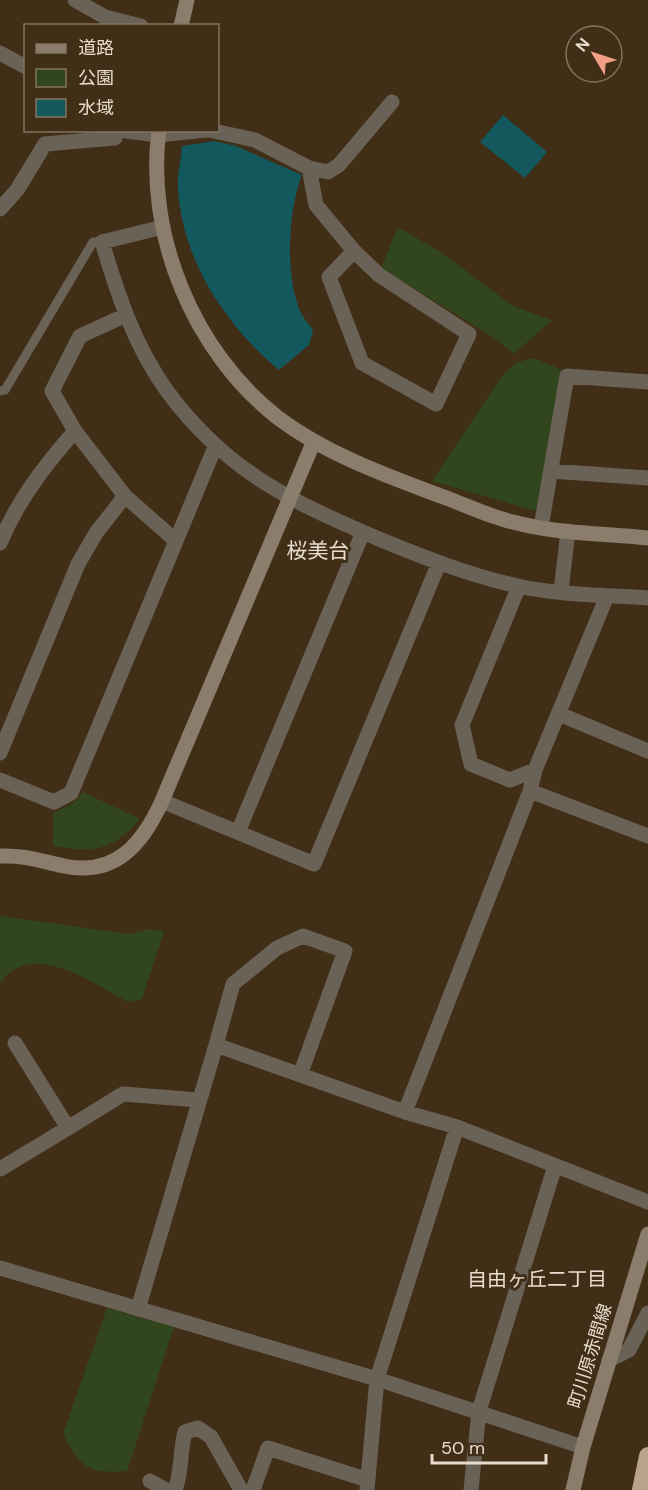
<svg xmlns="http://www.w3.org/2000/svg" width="648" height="1490" viewBox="0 0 648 1490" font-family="'DM Sans','Noto Sans JP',sans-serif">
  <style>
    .green { fill: #31461d }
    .water { fill: #12585d }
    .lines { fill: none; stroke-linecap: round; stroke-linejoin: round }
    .lane { stroke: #6b6257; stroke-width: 9 }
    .street { stroke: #6b6257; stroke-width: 15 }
    .secondary { stroke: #8b7d6c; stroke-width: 15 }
    .highway { stroke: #baa489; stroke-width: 18 }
    .labels { text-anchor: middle; stroke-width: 6; stroke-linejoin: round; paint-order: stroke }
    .street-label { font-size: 18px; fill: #e8dcce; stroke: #402e17 }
    .neighbourhood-label { font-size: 20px; fill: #e8dcce; stroke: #402e17 }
    .quarter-label { font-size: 21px; fill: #e8dcce; stroke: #402e17 }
  </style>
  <rect width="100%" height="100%" fill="#402e17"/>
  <path class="green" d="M398 227 442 253 513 306 552 320 514 354 496 339 381 268Z
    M534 358 562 370 536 511 432 481 502 376 515 363Z
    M83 792 140 819C113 851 93 853 53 846V813L74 803Z
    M0 916 130 934 149 929 164 931 142 999 128 1002C93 984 32 938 0 983Z
    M107 1308 174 1327 127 1471C88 1474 81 1468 63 1434Z"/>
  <path class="water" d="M503 115 547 152 525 178 480 142Z
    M214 141 236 146 302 175C288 211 285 275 300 311 303 318 309 324 313 330L309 345 279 370C225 325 182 260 178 188 177 175 181 160 182 146Z"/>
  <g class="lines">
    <path class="lane" d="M0 391 5 390 93 242H102"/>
    <path class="street" d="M75 0 105 17 141 26
      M0 53 26 67
      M118 130 158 135 207 130
      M209 130 255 140 309 168 328 172 339 165 392 102
      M309 168 316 205 354 251 329 277 362 363 436 404 469 334 379 275 354 251
      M0 209 17 190 45 144 115 138V130
      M163 227 102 242C118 295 134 345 167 391 226 471 290 501 379 539 425 558 469 575 517 586 559 595 605 595 648 598
      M124 316 80 336 52 391 75 431 125 496 176 541 215 447
      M551 471 648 478
      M541 527 567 376 648 382
      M0 543C18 500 45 465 75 431
      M519 586 462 725 471 764 510 780 535 770 607 596
      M561 591 568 531
      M559 714 648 751
      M0 753 78 564 96 533 125 496
      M0 780 54 802 71 793 176 541
      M530 791 648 836
      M162 801 314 864 439 563
      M238 832 363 532
      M216 1045 233 984 277 948 303 936 345 951 300 1075
      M405 1112 530 791 535 770
      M68 1128 123 1094 199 1100
      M0 1169 68 1128 15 1043
      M0 1268 377 1379 583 1447
      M138 1309 216 1045 405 1112 457 1127 648 1202
      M609 1360 629 1350 648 1313
      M150 1481 166 1490
      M171 1490 176 1487C182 1469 180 1450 185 1432L198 1428 211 1437 241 1490
      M253 1490 268 1448 368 1480
      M367 1490 377 1379 457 1127
      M471 1490 479 1411 555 1166"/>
    <path class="secondary" d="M181 26 187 0
      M159 130C145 235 194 352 277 417 327 455 390 477 449 499 470 507 491 517 513 522 556 534 603 533 648 538
      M0 856C25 855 40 861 64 866 116 877 143 843 162 801L314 441
      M573 1490 583 1447 648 1234"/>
    <path class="highway" d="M641 1490 648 1456"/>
  </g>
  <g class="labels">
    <g class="street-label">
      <text transform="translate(590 1356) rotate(-73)" y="6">町川原赤間線</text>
    </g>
    <g class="neighbourhood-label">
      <text x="537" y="1286">自由ヶ丘二丁目</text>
    </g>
    <g class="quarter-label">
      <text x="318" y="558">桜美台</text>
    </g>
  </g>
  <rect x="24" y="24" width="195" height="108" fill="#402e17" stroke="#837460" stroke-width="1.5"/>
  <rect x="36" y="44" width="30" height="9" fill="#8b7d6c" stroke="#837460" stroke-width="1.5"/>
  <text x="78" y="54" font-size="18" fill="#e8dcce">道路</text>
  <rect x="36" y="69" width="30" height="18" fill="#31461d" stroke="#837460" stroke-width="1.5"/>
  <text x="78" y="84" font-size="18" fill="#e8dcce">公園</text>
  <rect x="36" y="99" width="30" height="18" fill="#12585d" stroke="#837460" stroke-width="1.5"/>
  <text x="78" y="114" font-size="18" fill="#e8dcce">水域</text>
  <g transform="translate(594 54) rotate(309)"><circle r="28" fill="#402e17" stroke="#837460" stroke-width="1.5"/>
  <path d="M0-4.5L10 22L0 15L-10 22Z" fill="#f39f86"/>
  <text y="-9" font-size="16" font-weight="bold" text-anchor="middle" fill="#e8dcce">N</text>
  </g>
  <path d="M432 1454v9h114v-9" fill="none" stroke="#e8dcce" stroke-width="3"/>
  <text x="441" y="1454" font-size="18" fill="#e8dcce" stroke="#402e17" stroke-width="4.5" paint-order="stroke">50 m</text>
</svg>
